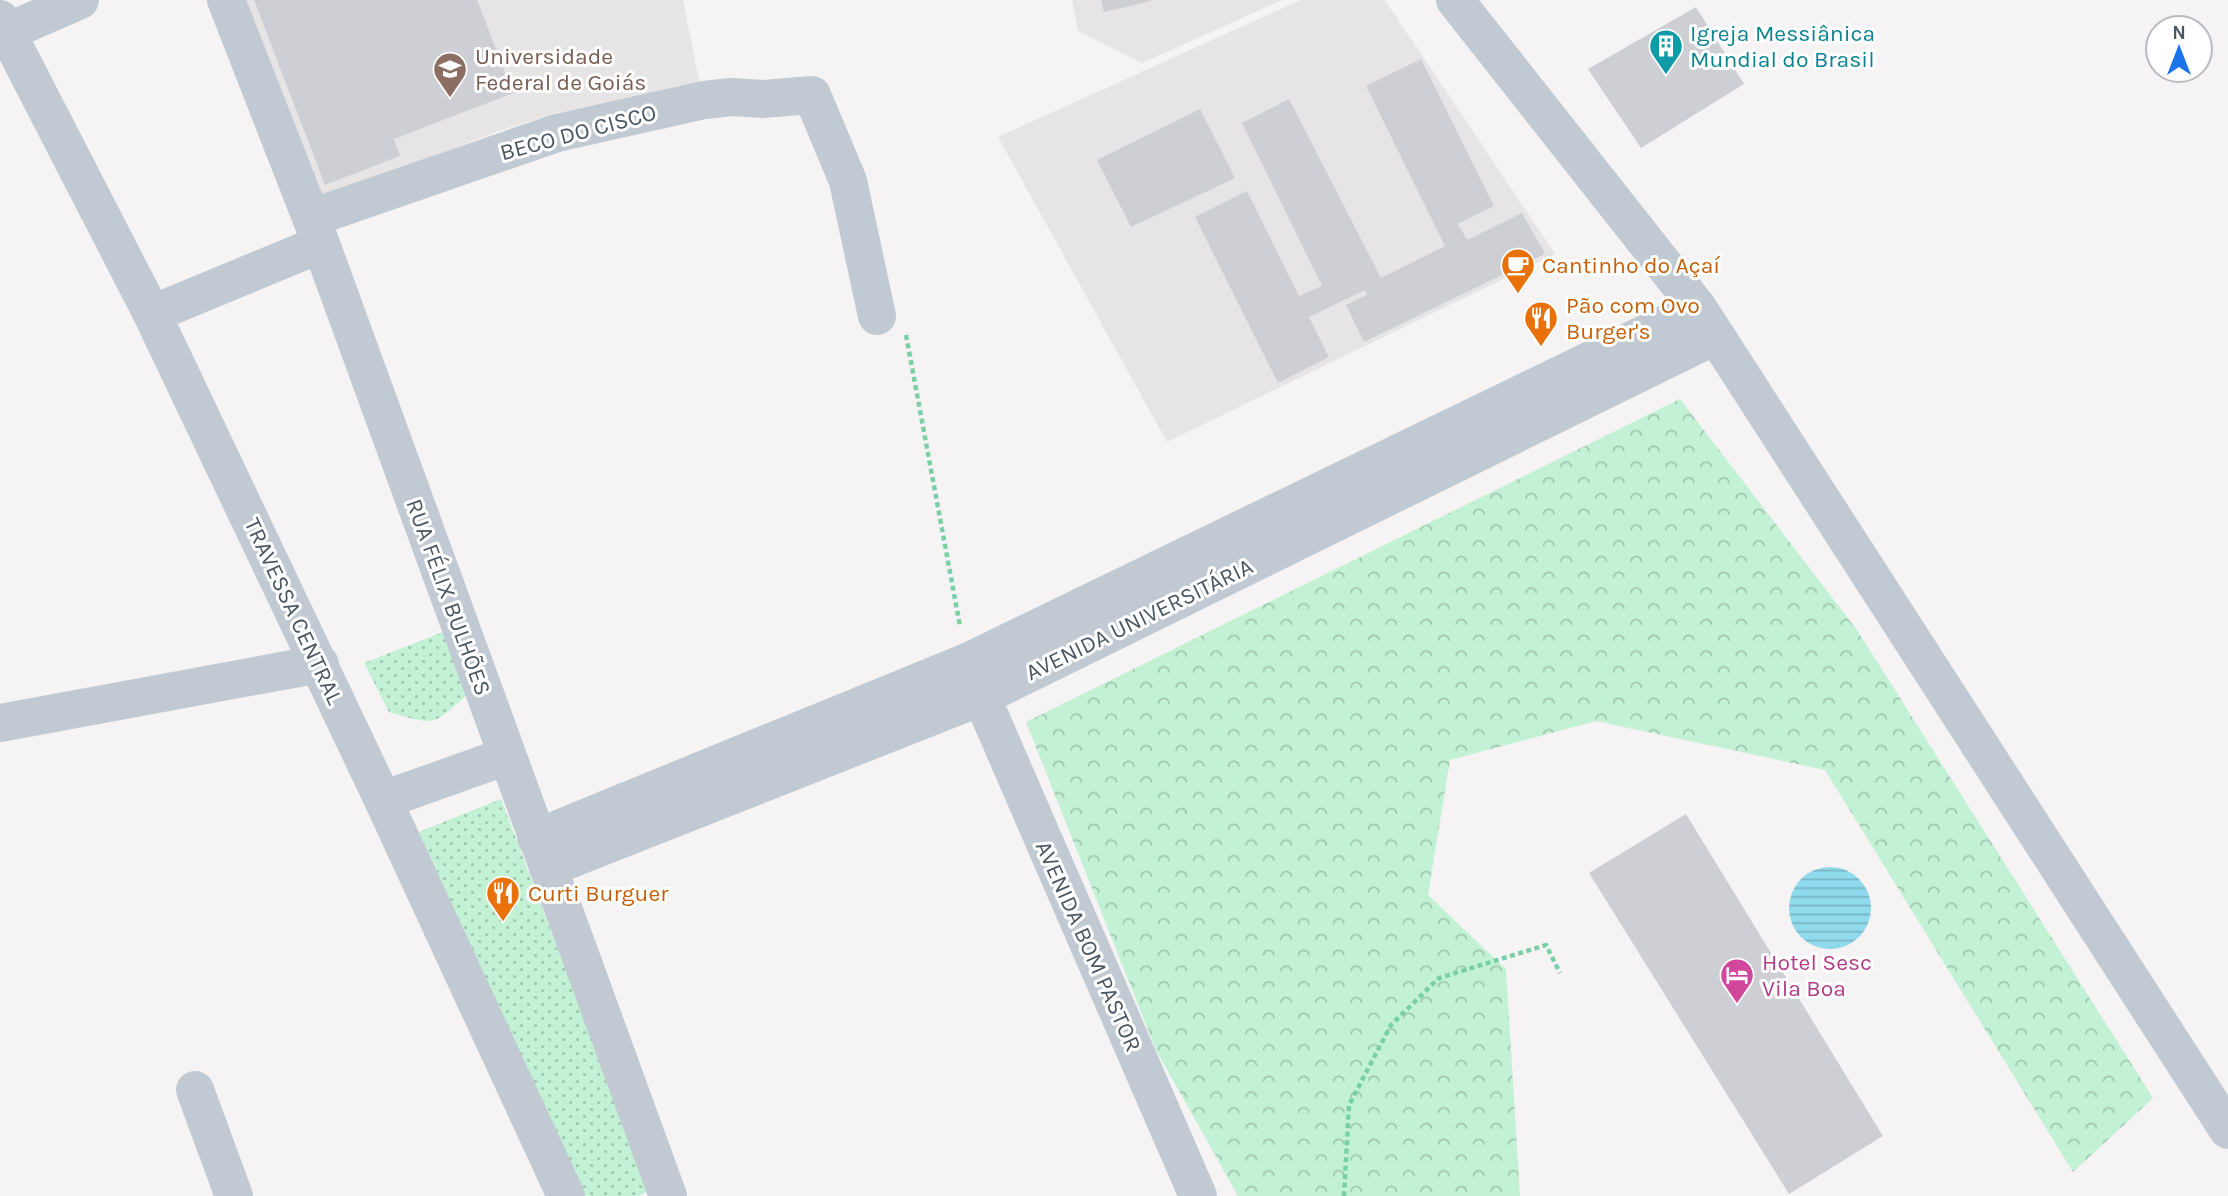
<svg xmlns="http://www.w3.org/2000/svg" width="2228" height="1196" viewBox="0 0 2228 1196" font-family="Karla,sans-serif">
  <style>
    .education { fill: #e6e4e5 }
    .forest { fill: url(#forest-crowns) }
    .park { fill: url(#park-dots) }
    .water { fill: url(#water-rules) }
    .building { fill: #cdcfd5 }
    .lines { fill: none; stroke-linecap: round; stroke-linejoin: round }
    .path { stroke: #7ad0a6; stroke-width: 4.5; stroke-dasharray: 5 3.5; stroke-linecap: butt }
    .minor { stroke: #c1cad2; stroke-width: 38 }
    .labels { text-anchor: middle; stroke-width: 6; stroke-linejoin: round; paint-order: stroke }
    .culture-label { font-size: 23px; fill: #0d838f; stroke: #fff; text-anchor: start }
    .education-label { font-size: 23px; fill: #785e54; stroke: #fff; text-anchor: start }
    .street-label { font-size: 23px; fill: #4a5661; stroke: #fff }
    .food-label { font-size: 23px; fill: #c56008; stroke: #fff; text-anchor: start }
    .hotel-label { font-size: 23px; fill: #b23c85; stroke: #fff; text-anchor: start }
  </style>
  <defs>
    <pattern id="forest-crowns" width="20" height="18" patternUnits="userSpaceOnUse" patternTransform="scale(1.75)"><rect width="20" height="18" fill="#c3f1d5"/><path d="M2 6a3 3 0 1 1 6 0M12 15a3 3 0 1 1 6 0" fill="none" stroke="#a0c6b0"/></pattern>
    <pattern id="park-dots" width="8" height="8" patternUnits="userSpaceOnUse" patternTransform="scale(1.75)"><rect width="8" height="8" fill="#c3f1d5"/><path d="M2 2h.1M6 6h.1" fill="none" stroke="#a0c6b0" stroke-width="1.8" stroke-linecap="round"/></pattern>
    <pattern id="water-rules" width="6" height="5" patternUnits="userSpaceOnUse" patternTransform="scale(1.75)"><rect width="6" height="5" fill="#90daee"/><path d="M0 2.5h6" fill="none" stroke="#78b4c4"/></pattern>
  </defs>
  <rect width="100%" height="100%" fill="#f5f3f3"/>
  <path class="education" d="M232 0H683L700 85 556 113 496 132 312 203Z
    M1072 0H1282L1142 63 1078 31Z
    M1301 0H1385L1555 254 1167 442 998 137Z"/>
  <path class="forest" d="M1680 399 1857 630 2153 1098 2073 1172 1825 770 1596 721 1450 760 1428 895 1506 969 1520 1196H1238L1156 1050 1026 722Z"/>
  <path class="park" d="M448 630 469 693C433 726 436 726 389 712L364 663Z
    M501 799 649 1191 638 1196H585L419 832Z"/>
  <path class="water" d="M1789 908a41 41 0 1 1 82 0a41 41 0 1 1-82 0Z"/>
  <path class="building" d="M254 0H477L513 93 394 139 400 156 325 185Z
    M1101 0H1151V1L1104 12Z
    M1696 7 1744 84 1641 148 1588 69Z
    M1421 59 1494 206 1458 224 1467 240 1522 213 1545 254 1364 342 1346 305 1367 295 1365 290 1309 317 1329 357 1278 383 1195 217 1247 191 1299 296 1322 286 1242 123 1289 99 1381 278 1445 246 1366 86Z
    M1200 109 1235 178 1131 227 1097 160Z
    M1686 814 1883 1136 1789 1194 1589 873Z"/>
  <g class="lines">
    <path class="path" d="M906 335 960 626
      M1344 1196 1349 1105 1391 1025 1439 978 1546 945 1560 973"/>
    <path class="minor" d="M226 0 317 233 668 1196
      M1455 0 1698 308 2228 1130
      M0 19 152 314 383 800 566 1196
      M0 35 80 0
      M311 218 557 133 704 100 732 97 762 99 812 95 848 181 877 316
      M152 314 321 244
      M972 675 1198 1196
      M0 723 320 664
      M383 800 507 756
      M536 838 967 662 1698 308
      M548 868 981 697 1715 336
      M195 1090 234 1196"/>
  </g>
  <defs>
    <g id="building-pin" transform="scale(1.75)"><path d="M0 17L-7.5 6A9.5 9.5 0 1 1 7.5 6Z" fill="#0f9aa8" stroke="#fff"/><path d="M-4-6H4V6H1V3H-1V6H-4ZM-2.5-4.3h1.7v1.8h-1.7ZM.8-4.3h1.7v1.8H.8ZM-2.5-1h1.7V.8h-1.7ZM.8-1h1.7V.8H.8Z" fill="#fff"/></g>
    <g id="university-pin" transform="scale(1.75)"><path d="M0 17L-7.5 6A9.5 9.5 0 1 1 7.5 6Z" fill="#8d6e63" stroke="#fff"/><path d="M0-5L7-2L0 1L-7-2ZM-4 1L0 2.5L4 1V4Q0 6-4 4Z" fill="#fff"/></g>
    <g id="cafe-pin" transform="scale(1.75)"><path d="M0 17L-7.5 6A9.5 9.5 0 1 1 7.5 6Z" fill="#e8710a" stroke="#fff"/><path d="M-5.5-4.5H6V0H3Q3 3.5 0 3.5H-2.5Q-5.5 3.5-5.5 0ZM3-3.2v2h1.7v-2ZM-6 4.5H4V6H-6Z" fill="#fff"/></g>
    <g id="restaurant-pin" transform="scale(1.75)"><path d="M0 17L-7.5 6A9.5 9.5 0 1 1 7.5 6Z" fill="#e8710a" stroke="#fff"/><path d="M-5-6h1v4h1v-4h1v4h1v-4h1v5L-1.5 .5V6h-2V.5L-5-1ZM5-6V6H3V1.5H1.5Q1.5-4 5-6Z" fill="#fff"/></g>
    <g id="hotel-pin" transform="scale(1.75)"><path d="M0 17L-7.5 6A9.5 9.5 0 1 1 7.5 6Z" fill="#d1479c" stroke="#fff"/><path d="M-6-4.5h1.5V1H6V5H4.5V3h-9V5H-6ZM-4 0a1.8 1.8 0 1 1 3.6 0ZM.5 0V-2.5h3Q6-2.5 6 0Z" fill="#fff"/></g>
  </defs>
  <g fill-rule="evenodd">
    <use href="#building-pin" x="1666" y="46"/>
    <use href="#university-pin" x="450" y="69"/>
    <use href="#cafe-pin" x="1518" y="265"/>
    <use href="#restaurant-pin" x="1541" y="318"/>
    <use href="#restaurant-pin" x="503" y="893"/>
    <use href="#hotel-pin" x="1737" y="975"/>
  </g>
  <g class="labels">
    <g class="culture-label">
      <text x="1690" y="41">Igreja Messiânica<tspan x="1690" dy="26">Mundial do Brasil</tspan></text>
    </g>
    <g class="education-label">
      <text x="475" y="64">Universidade<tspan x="475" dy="26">Federal de Goiás</tspan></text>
    </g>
    <g class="street-label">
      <text transform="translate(578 132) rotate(-15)" y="8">BECO DO CISCO</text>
      <text transform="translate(449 597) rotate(70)" y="8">RUA FÉLIX BULHÕES</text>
      <text transform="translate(294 611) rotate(65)" y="8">TRAVESSA CENTRAL</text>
      <text transform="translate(1139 619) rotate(-26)" y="8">AVENIDA UNIVERSITÁRIA</text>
      <text transform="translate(1089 946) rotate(66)" y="8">AVENIDA BOM PASTOR</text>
    </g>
    <g class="food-label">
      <text x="1542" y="273">Cantinho do Açaí</text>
      <text x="1566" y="313">Pão com Ovo<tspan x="1566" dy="26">Burger's</tspan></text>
      <text x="528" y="901">Curti Burguer</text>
    </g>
    <g class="hotel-label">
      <text x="1762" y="970">Hotel Sesc<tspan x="1762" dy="26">Vila Boa</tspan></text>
    </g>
  </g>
  <g transform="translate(2179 49)"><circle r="33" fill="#ffffff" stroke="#b7bbc0" stroke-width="2"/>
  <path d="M0-5L12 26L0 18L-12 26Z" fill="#1a73e8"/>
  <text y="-10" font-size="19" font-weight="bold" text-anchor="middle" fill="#4a5661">N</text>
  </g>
</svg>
